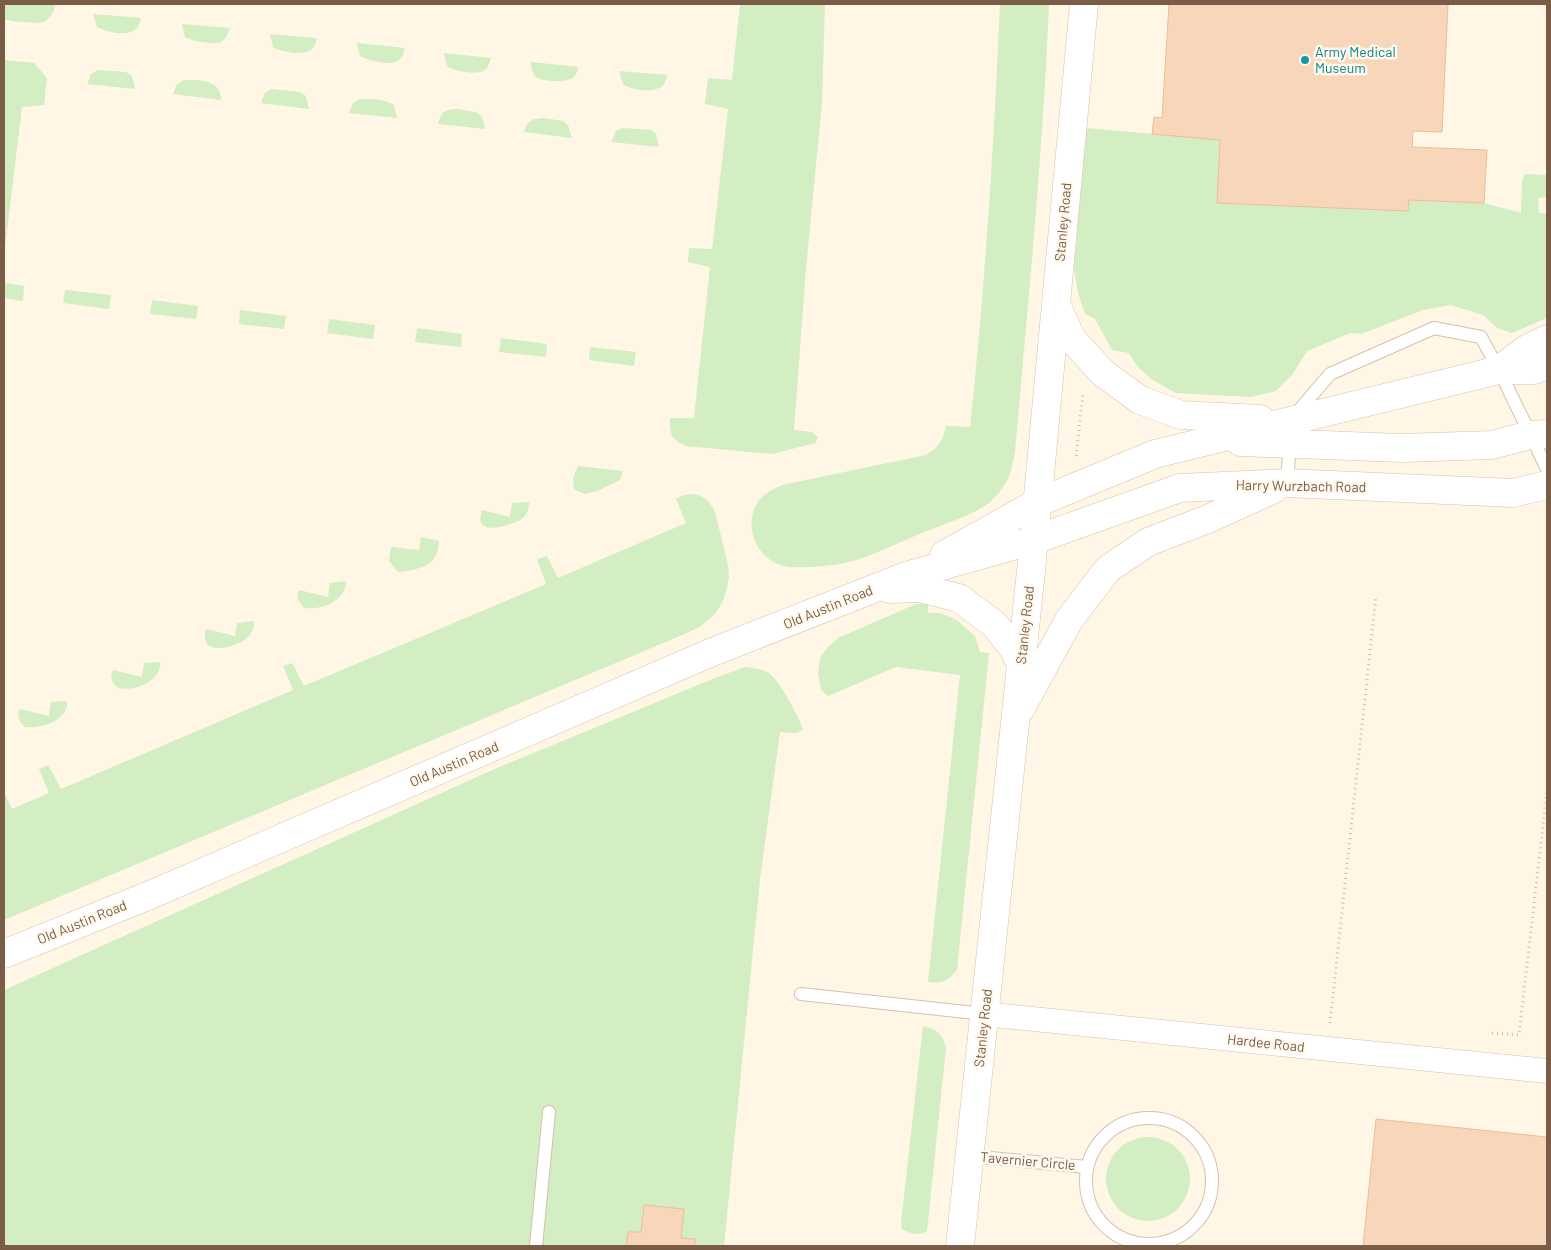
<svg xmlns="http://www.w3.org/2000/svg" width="1551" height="1250" viewBox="0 0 1551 1250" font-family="Barlow,sans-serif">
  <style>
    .green { fill: #d2eec2 }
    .building { fill: #f7d6ba; stroke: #ecbd99 }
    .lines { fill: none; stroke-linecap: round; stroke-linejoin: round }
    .lane-casing { stroke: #d5c0ad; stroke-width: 14 }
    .street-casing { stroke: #d5c0ad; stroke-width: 25 }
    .secondary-casing { stroke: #d8c1a9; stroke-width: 29 }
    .path { stroke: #ddb99d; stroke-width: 3; stroke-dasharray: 1 4; stroke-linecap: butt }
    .lane { stroke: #fff; stroke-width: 12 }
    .street { stroke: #fff; stroke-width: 24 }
    .secondary { stroke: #fff; stroke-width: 28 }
    .culture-dot { fill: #0f9aa8; stroke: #fff9ee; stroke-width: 2 }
    .labels { text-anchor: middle; stroke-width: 5; stroke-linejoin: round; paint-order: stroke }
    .culture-label { font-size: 14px; fill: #0d838f; stroke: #fff9ee; text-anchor: start }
    .street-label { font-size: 14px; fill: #7b5c47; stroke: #fff9ee }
  </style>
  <rect width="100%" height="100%" fill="#fff6e6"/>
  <path class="green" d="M4 4H56C50 23 43 24 25 22 17 22 11 21 4 19Z
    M740 4H825L822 103 806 268 794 430 812 432 818 437 815 443 772 454 686 446C671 439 670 435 670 418H694L710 267 688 262 689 248 712 249 728 109 705 104 708 78 732 80Z
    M1000 4H1049C1043 153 1028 302 1015 451 1011 473 1009 484 991 501 977 514 941 525 922 533 897 543 871 557 844 563 833 566 794 569 784 566 757 560 742 526 758 502 764 493 772 490 782 485L926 455C939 447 943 441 946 426L970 427C985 287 994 145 1000 4Z
    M93 14 141 18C140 22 139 27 136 29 127 37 106 32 97 27Z
    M182 24 230 28C228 33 226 39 221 42 213 45 192 41 185 37Z
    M270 34 317 38C316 42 315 47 312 49 305 56 280 52 273 47Z
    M357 43 405 48C404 51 403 56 400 59 391 67 370 61 360 56Z
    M444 53 491 58C489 63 488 69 483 71 475 75 454 71 447 66Z
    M4 60 34 63 47 78 44 105 22 107 4 256Z
    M531 62 579 67C578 70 576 75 574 77 568 83 542 82 536 77 532 73 531 68 531 62Z
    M98 70 126 72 132 76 135 89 87 84 91 74Z
    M619 71 667 75C666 79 665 84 662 86 653 94 631 90 623 84Z
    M184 80C200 80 221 79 221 100L173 94 177 84Z
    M271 89 300 92 306 96 309 109 261 103 265 93Z
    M360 99C372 99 384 99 394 105L397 118 349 113 353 103Z
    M457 109 476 112 482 116 485 129 438 124C442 111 444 110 457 109Z
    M544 118 563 121 568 125 572 138 524 132C528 120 531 119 544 118Z
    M622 128 651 130 656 134 659 147 611 142 616 131Z
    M1086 128 1220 140 1217 203 1408 211 1409 200 1484 203 1521 213 1522 181 1525 174 1547 175V197L1538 198 1539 213H1547V318L1512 333 1497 328 1483 315 1451 305 1423 310 1361 334 1350 333 1307 351 1292 375 1276 391 1251 397 1176 393 1151 379 1137 366 1129 353 1112 350 1095 319 1085 314 1078 293 1074 269Z
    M4 283 24 286 23 301 4 298Z
    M65 290 111 295 109 309 63 303Z
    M152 300 198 306 196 319 150 314Z
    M240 310 286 316 284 329 239 324Z
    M329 319 375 325 373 339 327 333Z
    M417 328 462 334 461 347 415 342Z
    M501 338 547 344 546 357 499 352Z
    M590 347 636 352 634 366 589 360Z
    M578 466 623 471 620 480 597 491 585 494 574 489 573 478Z
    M694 494C705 496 710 502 715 512L728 565 729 577 727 588 723 601 716 613 701 626 687 633 4 920V792L12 809 49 793 39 769 48 765 61 789 293 690 283 666 292 663 304 686 546 584 537 559 547 556 558 578 686 523 676 499 684 495Z
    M529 502C529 507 528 513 524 517 520 521 515 522 510 524 496 529 474 533 482 510L510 517 512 503Z
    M421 537 439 541C438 546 438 552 435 557 428 568 411 571 398 572L389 561 391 547 419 550Z
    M346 581C346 602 321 610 304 608 299 602 295 597 299 590L328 597 330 583Z
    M916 604H928V613H940L957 620 975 636 980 652 989 653 957 970C947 982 944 983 928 982L960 675 896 667 828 696 821 690 818 674 820 658 827 648 838 638Z
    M254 621C254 626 253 632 249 636 239 648 197 658 206 629L235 636 237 623Z
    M160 662C162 681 134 692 118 688L113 683 111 677 113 670 142 677 144 663Z
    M745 667C754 668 764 669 771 675 780 682 800 718 803 730L797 733 780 732 760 879 724 1246H4V990L497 768 720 676Z
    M67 701C69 720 41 729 25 727 19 721 16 716 20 709L49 716 51 702Z
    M923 1026C938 1030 942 1033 946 1048L927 1231C919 1236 911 1234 902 1229L901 1223Z
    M1106 1179a42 42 0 1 1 84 0a42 42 0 1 1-84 0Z"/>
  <path class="building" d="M1169 4H1448L1442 132 1413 131 1412 147 1487 150 1484 203 1409 200 1408 211 1217 203 1220 140 1152 134 1154 117 1162 118Z
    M1376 1119 1547 1137V1246H1363Z
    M644 1205 684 1209 681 1238 695 1239V1246H626L628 1232H641Z"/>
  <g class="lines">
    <g class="lane-casing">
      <path id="lane" d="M1295 415 1330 374 1434 328 1481 337 1499 370 1547 469
        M1287 483 1290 441
        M801 994 984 1014
        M1086 1181a63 63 0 1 1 126 0a63 63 0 1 1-126 0Z
        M969 1156 1087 1167
        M536 1246 549 1112"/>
    </g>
    <g class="street-casing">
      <path id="street" d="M984 1014 1547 1071"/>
    </g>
    <g class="secondary-casing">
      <path id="secondary" d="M1056 304 1071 338 1103 373 1140 400 1181 415 1260 419
        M1499 370 1525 350 1547 339
        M1240 442 1402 448 1492 445 1530 435 1547 434
        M944 555 1037 503 1155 454 1499 370H1534L1547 365
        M890 589 919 588 959 598 995 625 1013 648 1021 664
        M1021 708 1069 620 1108 569 1148 542 1208 519 1274 489
        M4 954 150 895 710 653 906 576 1034 540 1180 488 1287 483 1513 493 1547 485
        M960 1246 1031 571 1084 4"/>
    </g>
    <path class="path" d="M1076 456 1083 395
      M1330 1023 1376 596
      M1492 1033 1519 1035 1547 791"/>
    <use href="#lane" class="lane"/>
    <use href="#street" class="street"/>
    <use href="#secondary" class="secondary"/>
  </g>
  <circle class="culture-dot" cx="1305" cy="60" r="5"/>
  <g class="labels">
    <g class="culture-label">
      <text x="1315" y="57">Army Medical<tspan x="1315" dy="16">Museum</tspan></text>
    </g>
    <g class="street-label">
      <text transform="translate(1063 222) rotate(-85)" y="5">Stanley Road</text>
      <text transform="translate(1301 486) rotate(1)" y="5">Harry Wurzbach Road</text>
      <text transform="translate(828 607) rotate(-22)" y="5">Old Austin Road</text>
      <text transform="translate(1025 625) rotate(-84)" y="5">Stanley Road</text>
      <text transform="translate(454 764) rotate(-23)" y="5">Old Austin Road</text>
      <text transform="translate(82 922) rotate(-22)" y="5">Old Austin Road</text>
      <text transform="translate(983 1028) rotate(-84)" y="5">Stanley Road</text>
      <text transform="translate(1266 1043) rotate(6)" y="5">Hardee Road</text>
      <text transform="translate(1028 1161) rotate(5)" y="5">Tavernier Circle</text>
    </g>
  </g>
  <rect width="1551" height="1250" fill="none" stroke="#7b5c47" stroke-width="10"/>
</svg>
